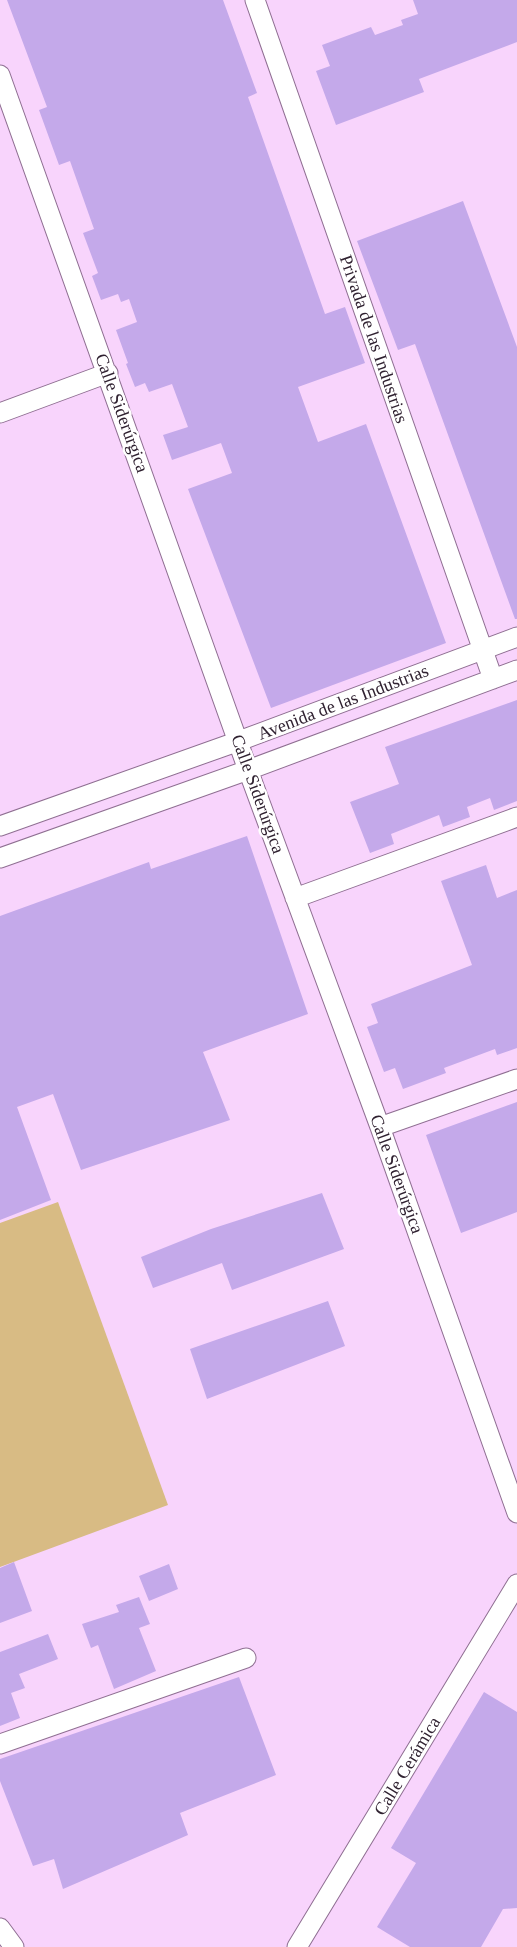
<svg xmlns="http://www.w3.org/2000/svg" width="517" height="1947" viewBox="0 0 517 1947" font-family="Georgia,serif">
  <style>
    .green { fill: #d8bb84 }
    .building { fill: #c4a9ea }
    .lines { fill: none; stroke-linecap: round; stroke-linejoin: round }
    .minor-casing { stroke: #8f6f92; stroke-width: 21 }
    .minor { stroke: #fff; stroke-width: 19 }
    .labels { text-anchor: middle; stroke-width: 5; stroke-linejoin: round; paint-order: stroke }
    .street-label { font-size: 18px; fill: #302231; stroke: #fff }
  </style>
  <rect width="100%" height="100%" fill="#f8d4fc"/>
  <path class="green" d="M58 1202 168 1505 0 1567V1223Z"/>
  <path class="building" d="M7 0H223L257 93 248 97 325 314 345 307 365 363 298 387 318 442 366 424 446 643 271 708 188 489 232 473 221 443 172 460 163 435 188 427 172 384 149 392 145 383 135 387 126 364 128 363 116 330 137 322 129 299 121 302 118 294 101 300 92 276 98 273 83 233 94 229 70 161 59 165 39 110 47 107Z
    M413 0H517V42L419 79 424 92 336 125 316 71 330 66 322 45 371 27 375 35 403 25 401 20 418 14Z
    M463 201 517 347V619H515L415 344 398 350 357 241Z
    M517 700V801L494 810 490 798 467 807 470 817 443 827 439 815 391 834 394 844 370 853 350 802 399 784 385 747Z
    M247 836 308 1014 203 1052 230 1120 81 1170 53 1094 17 1107 51 1200 0 1220V916L149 862 151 869Z
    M486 865 497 898 517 890V1048L497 1055 495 1049 444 1068 446 1073 403 1089 395 1068 384 1072 367 1027 378 1023 371 1004 472 965 441 881Z
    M517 1102V1212L461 1233 426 1135Z
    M322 1193 344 1249 232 1290 222 1263 153 1288 141 1257 211 1229Z
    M328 1301 345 1346 207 1399 190 1349Z
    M14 1562 32 1611 0 1623V1568Z
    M169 1564 178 1589 149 1601 139 1576Z
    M139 1597 150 1624 139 1628 156 1671 114 1689 98 1645 91 1648 82 1624 119 1612 116 1605Z
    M48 1634 58 1659 19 1674 25 1688 11 1693 20 1718 0 1726V1652Z
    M239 1677 276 1775 180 1813 188 1835 63 1889 54 1859 33 1866 0 1781V1759Z
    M484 1692 517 1712V1908L503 1909 481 1947H410L377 1927 416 1863 391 1848Z"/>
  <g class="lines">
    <g class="minor-casing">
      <path id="minor" d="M255 0 493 679
        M0 75 248 770 380 1127 517 1513
        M0 413 108 373
        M0 826 239 741 517 637
        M0 858 248 770 517 670
        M295 898 517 817
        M380 1127 517 1079
        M0 1744 246 1658
        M0 1928 14 1947
        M297 1947 517 1584"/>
    </g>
    <use href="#minor" class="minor"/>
  </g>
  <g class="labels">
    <g class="street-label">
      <text transform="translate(374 339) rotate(71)" y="6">Privada de las Industrias</text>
      <text transform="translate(122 413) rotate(70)" y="6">Calle Siderúrgica</text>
      <text transform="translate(343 702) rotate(-21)" y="6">Avenida de las Industrias</text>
      <text transform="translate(258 794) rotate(70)" y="6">Calle Siderúrgica</text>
      <text transform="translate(397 1174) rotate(70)" y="6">Calle Siderúrgica</text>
      <text transform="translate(407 1766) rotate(-59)" y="6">Calle Cerámica</text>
    </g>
  </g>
</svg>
